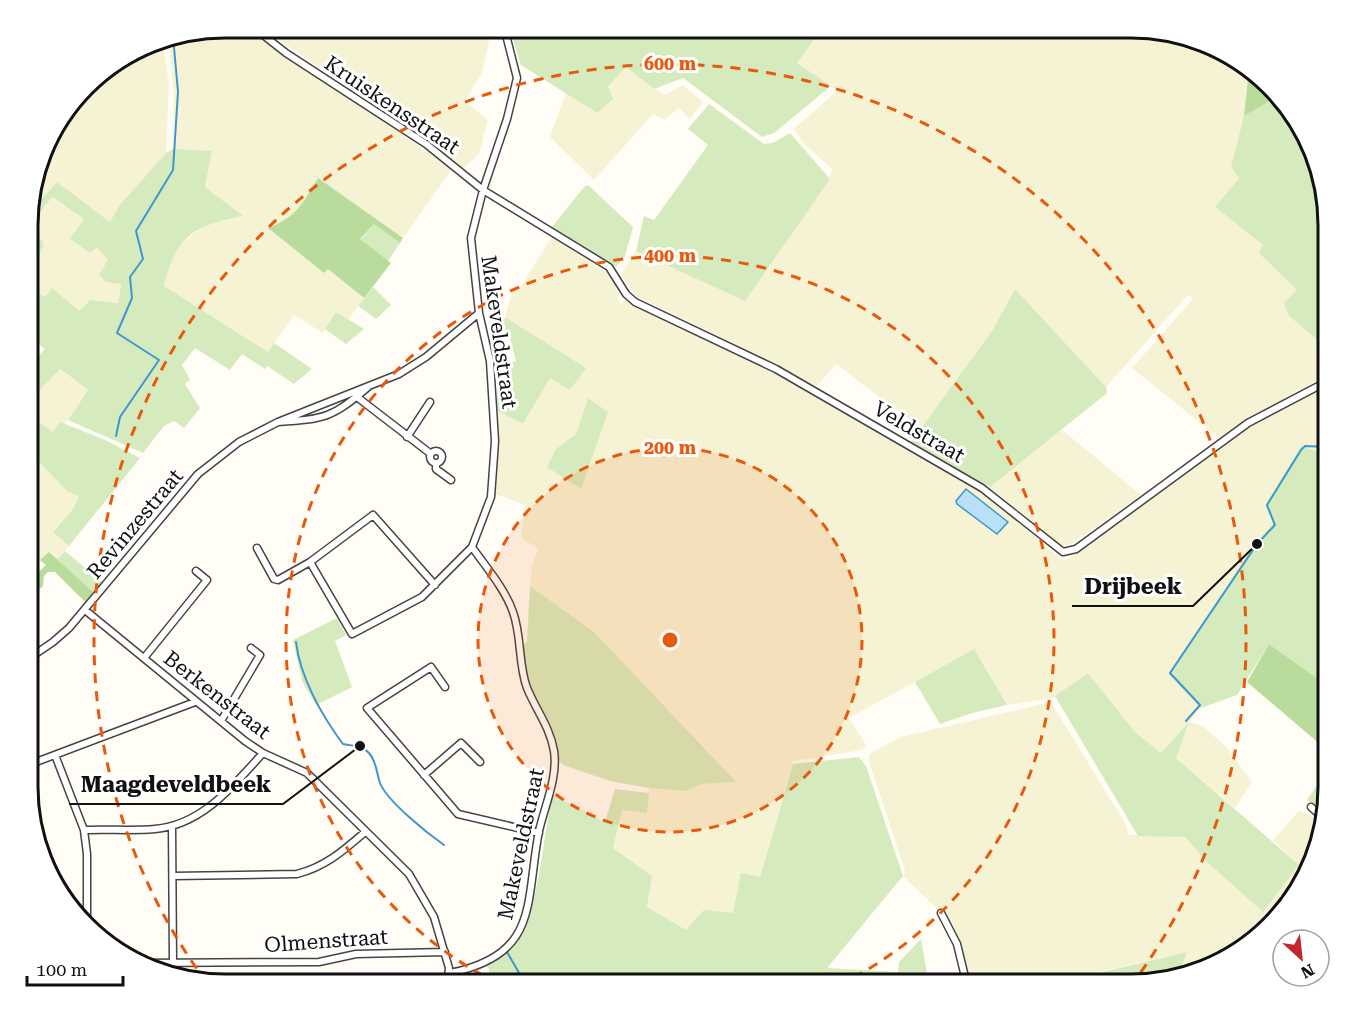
<svg xmlns="http://www.w3.org/2000/svg" width="1355" height="1012" viewBox="0 0 1355 1012" font-family="'Roboto Serif',serif">
  <style>
    .farmland { fill: #f6f3d4; fill-rule: evenodd }
    .green { fill: #d5ebbd }
    .forest { fill: #b9dc9c }
    .water { fill: #b9e0f7; stroke: #3f96cf; stroke-width: 1.5 }
    .lines { fill: none; stroke-linecap: round; stroke-linejoin: round }
    .stream { stroke: #3f96cf; stroke-width: 2 }
    .minor-casing { stroke: #444; stroke-width: 9 }
    .minor { stroke: #fff; stroke-width: 6 }
    .ring { fill: none; stroke: #e8590c; stroke-width: 3; stroke-dasharray: 10 8 }
    .labels { text-anchor: middle; stroke-width: 6; stroke-linejoin: round; paint-order: stroke }
    .street-label { font-size: 21px; fill: #111; stroke: #fff }
    .rim { fill: none; stroke: #111; stroke-width: 3 }
    .centre { fill: #e8590c; stroke: #fff; stroke-width: 3 }
    .ring-label { font-size: 18px; text-anchor: middle; font-weight: bold; fill: #e8590c; stroke: #fff; stroke-width: 6; stroke-linejoin: round; paint-order: stroke }
    .leader { fill: none; stroke: #111; stroke-width: 2 }
    .callout-dot { fill: #111; stroke: #fff; stroke-width: 2 }
    .callout-label { font-size: 22px; text-anchor: middle; font-weight: bold; fill: #111; stroke: #fff; stroke-width: 6; stroke-linejoin: round; paint-order: stroke }
  </style>
  <rect width="100%" height="100%" fill="#fffdf5"/>
  <path class="farmland" d="M225 27H246L452 169 403 238 318 179 300 209 287 221 269 229 324 273 328 269 364 298 348 320 336 312 323 333 294 315 268 352 164 286 170 261 182 243 208 223 242 216 205 187 212 152 173 149 174 96 168 36Z
    M275 27H492L482 73 465 101 488 120 479 154 463 169 427 140 270 34Z
    M823 27H1143L1206 42 1249 69 1244 119 1231 167 1239 178 1215 207 1264 245 1259 253 1298 290 1289 316 1328 349V374L1245 420 1219 438 1132 368 1193 299 1188 295 1106 387 1015 289 992 331 921 429 836 364 815 388 719 336 636 296 621 275 636 251 745 300 830 178 832 169 805 145 794 129 837 91 797 63Z
    M162 38 169 85 166 153 120 206 110 222 57 182 29 213V199L53 126 95 76Z
    M626 67 664 95 683 85 703 102 690 119 679 108 664 120 653 114 594 180 550 137 566 93 597 113 608 88Z
    M51 197 84 219 97 246 108 260 121 283 118 303 90 300 79 311 52 289 45 298 34 291 39 282 29 275V271L44 246 42 240 29 228V222L32 224Z
    M552 236 607 273 614 281 621 306 625 298 717 346 774 373 989 496 1063 561 1073 556 1252 426 1328 386V449L1265 506 1273 523 1251 549 1168 674 1201 708 1190 722 1203 726 1227 748 1252 782 1235 808 1176 758 1188 723 1161 753 1135 732 1088 673 1053 698 1007 705 974 650 849 718 866 745 862 750 793 761 760 877 733 913 686 930 647 907 652 876 613 848 622 810 647 813 649 788 686 791 701 784 735 782 594 632 530 586 532 566 538 549 521 537 525 505 496 494 497 411 523 424 550 377 586 368 505 317 513 289 519 290ZM588 398 580 488 556 449 576 434Z
    M59 369 88 390 65 424 60 422 53 432 28 414V402Z
    M1061 429 1141 495 1070 545 1060 546 990 487Z
    M37 460 68 492 79 496 73 509 53 531 69 546 57 560 49 552 40 560 36 555 28 562V468Z
    M1051 702 1125 823 1129 835 1185 837 1205 860 1299 865 1273 840 1299 811 1313 816 1322 824 1313 863 1279 917 1217 965 1202 968 1181 969 1187 952 1039 985H971L954 925 903 876 905 871 869 762V754L901 737Z"/>
  <path class="green" d="M509 27H578L588 35 596 27H823L797 63 831 86 774 133 762 137 683 78 654 89 626 67 608 87 613 99 597 113 521 65Z
    M1277 97 1308 138 1328 225V349L1289 316 1284 303 1297 290 1259 253 1263 245 1215 207 1239 178 1231 167 1244 116Z
    M709 104 764 144 773 143 790 133 830 179 745 301 636 251 644 216 654 220 708 145 688 129Z
    M173 149 212 151 205 187 243 216C195 225 176 235 164 286L268 352 274 343 312 369 294 384 267 366 265 369 242 354 230 370 195 348 182 365 190 380 185 384 200 408 184 428 174 421 164 426 143 453 68 420 88 390 60 369 28 402V368L45 349 28 335 29 275 39 282 35 291 45 297 52 288 79 311 90 300 118 303 121 284 106 282 99 275 108 260 97 247 90 253 70 239 84 219 52 197 31 224 29 213 57 182 110 222 119 206 166 153Z
    M585 186H589L633 227 625 256 616 267 551 228Z
    M374 224 400 243 388 261 360 240Z
    M29 228 42 240 44 246 29 271Z
    M373 287 391 305 376 319 358 306Z
    M1015 289 1106 387 1107 393 990 487 911 442 992 331Z
    M336 312 364 329 346 344 325 329Z
    M505 317 586 368 570 390 550 378 523 424 497 411V380L493 366 516 361 509 335 502 329Z
    M588 398 608 412 581 489 547 467 556 449 576 434Z
    M28 414 53 432 60 422 103 439 140 458 69 546 53 532 73 509 79 496 68 492 37 460 28 468Z
    M1301 446 1325 454 1328 449V686L1269 644 1237 695 1201 708 1168 674 1251 549 1273 523 1265 506Z
    M65 551 102 582 93 592 57 560Z
    M530 586 594 632 736 782 701 784 686 791 649 788 610 781 563 765 558 759 549 723 531 689 522 646 527 642Z
    M337 618 346 635 335 641 352 687 316 705 302 681 293 640Z
    M974 649 1007 705 972 713 940 724 915 682Z
    M1088 673 1135 732 1161 753 1189 722 1176 758 1299 865 1263 912 1205 860 1185 837 1138 836 1055 696Z
    M859 757 866 766 903 876 827 968 898 972 899 962 921 939 929 985H490L489 969 485 964C493 960 503 956 509 950 541 918 541 840 553 795L605 822 615 789 649 793 647 813 622 810 613 848 652 876 647 907 686 930 704 910 733 913 741 873 760 877 793 764Z
    M1328 769V800L1324 815 1307 800Z
    M1187 952 1181 969 1202 968 1130 985H1101L1098 973Z"/>
  <path class="forest" d="M1249 69 1260 76 1277 97 1244 116Z
    M318 178 403 238 400 243 374 224 360 239 391 263 364 298 328 269 324 273 268 228C297 217 302 204 318 178Z
    M49 552 93 592 85 602 55 572H48L44 576 43 586 34 594 28 588V582L46 565 40 560Z
    M1269 644 1328 686V751L1247 682Z"/>
  <path class="water" d="M966 489 1008 522 997 534 957 504 956 501Z"/>
  <g class="lines">
    <path class="stream" d="M116 436 120 417 159 360 117 333 132 298 130 277 143 259 136 231 173 170 178 92 173 36
      M296 642C300 677 322 716 343 744 352 746 362 745 369 753 377 762 376 772 380 783 387 801 427 833 444 845
      M1186 721 1200 705 1170 673 1257 544 1275 525 1267 505 1301 450 1305 446 1328 447
      M507 952 526 985"/>
    <g class="minor-casing">
      <path id="minor" d="M253 27 286 53 426 144 483 190 609 267 626 294 635 302 776 369 982 488 1063 552 1076 549 1248 423 1328 381
        M368 387C332 418 325 419 278 422L399 374 426 357 479 313
        M357 397 431 454
        M407 437 430 402
        M430 457a6 6 0 1 1 12 0a6 6 0 1 1-12 0Z
        M436 464V469L451 480
        M257 548 274 579 278 580 310 562 373 515 435 585
        M310 562 352 634 422 597 472 547
        M85 610 245 741 263 753 307 773 409 874 434 917 449 968 447 985
        M144 658 207 580 196 571
        M28 659 53 642 69 628 198 474 239 442 278 422
        M445 687 431 667 367 708 458 814 539 833
        M221 721 260 655 251 648
        M55 755 84 830 87 854V927
        M28 765 195 702
        M424 775 461 743 480 762
        M1311 807 1323 818
        M172 826 173 963
        M84 830C108 829 132 831 155 829 202 825 233 786 263 753
        M173 876 297 874C325 867 343 851 365 832
        M941 913 957 944 967 985
        M138 963 319 962 356 954 445 952
        M450 973C540 955 525 903 539 831 545 805 558 777 554 751 550 727 536 710 527 688 518 664 522 637 513 612 505 589 486 567 472 547L491 497 495 441 490 361 479 313 471 238 483 190 507 119 517 78 504 27"/>
    </g>
    <use href="#minor" class="minor"/>
  </g>
  <circle cx="670" cy="640" r="192" fill="#e8590c" fill-opacity=".12"/>
  <g class="ring">
    <circle cx="670" cy="640" r="192"/>
    <path d="M499 984A384 384 0 1 1 841 984"/>
    <path d="M207 983A576 576 0 1 1 1133 983"/>
  </g>
  <g class="labels">
    <g class="street-label">
      <text transform="translate(392 105) rotate(34)" y="7">Kruiskensstraat</text>
      <text transform="translate(499 332) rotate(82)" y="7">Makeveldstraat</text>
      <text transform="translate(919 432) rotate(30)" y="7">Veldstraat</text>
      <text transform="translate(135 524) rotate(-50)" y="7">Revinzestraat</text>
      <text transform="translate(217 695) rotate(38)" y="7">Berkenstraat</text>
      <text transform="translate(521 844) rotate(-78)" y="7">Makeveldstraat</text>
      <text transform="translate(326 941) rotate(-4)" y="7">Olmenstraat</text>
    </g>
  </g>
  <path d="M0 0H1355V1012H0ZM225 38H1131A187 187 0 0 1 1318 225V787A187 187 0 0 1 1131 974H225A187 187 0 0 1 38 787V225A187 187 0 0 1 225 38Z" fill="#fff" fill-rule="evenodd"/>
  <path class="rim" d="M225 38H1131A187 187 0 0 1 1318 225V787A187 187 0 0 1 1131 974H225A187 187 0 0 1 38 787V225A187 187 0 0 1 225 38Z"/>
  <circle cx="670" cy="640" r="9" class="centre"/>
  <g class="ring-label">
    <text x="670" y="70">600 m</text>
    <text x="670" y="262">400 m</text>
    <text x="670" y="454">200 m</text>
  </g>
  <path class="leader" d="M1257 544L1193 606H1072M360 746L283 804H69"/>
  <g class="callout-dot">
    <circle cx="1257" cy="544" r="6"/>
    <circle cx="360" cy="746" r="6"/>
  </g>
  <g class="callout-label">
    <text x="1133" y="594">Drijbeek</text>
    <text x="176" y="792">Maagdeveldbeek</text>
  </g>
  <g transform="translate(1301 958) rotate(153)"><circle r="28" fill="#ffffff" stroke="#a0a0a0" stroke-width="1.5"/>
  <path d="M0-4.5L10 22L0 15L-10 22Z" fill="#c4262e"/>
  <text y="-9" font-size="16" font-weight="bold" text-anchor="middle" fill="#111111">N</text>
  </g>
  <path d="M27 976v9h96v-9" fill="none" stroke="#111111" stroke-width="3"/>
  <text x="36" y="976" font-size="18" fill="#111111" stroke="#ffffff" stroke-width="4.5" paint-order="stroke">100 m</text>
</svg>
